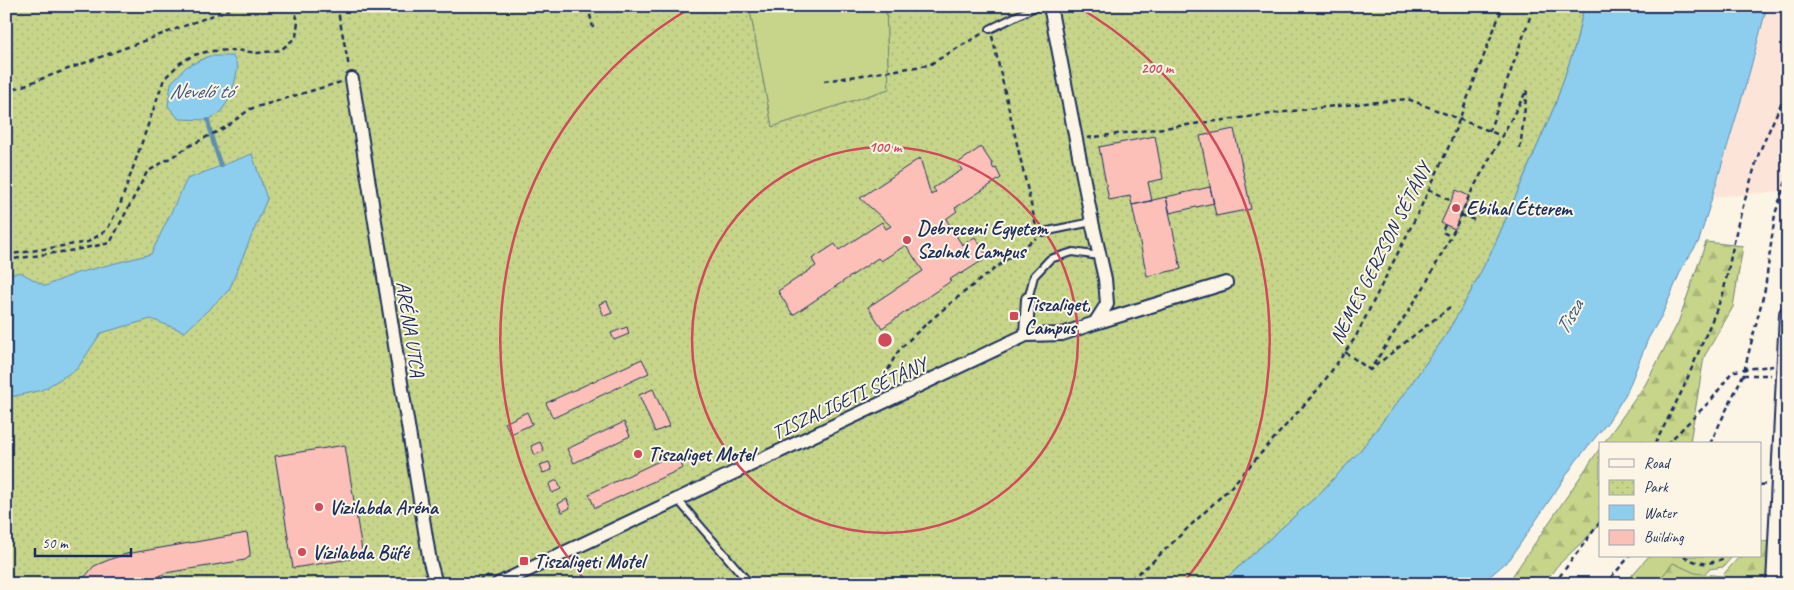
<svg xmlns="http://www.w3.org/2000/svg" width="1794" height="590" viewBox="0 0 1794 590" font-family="Caveat,sans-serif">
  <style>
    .built { fill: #fce5d8 }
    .grass { fill: #c6d589; stroke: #708274 }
    .forest { fill: url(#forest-firs); stroke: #708274 }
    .park { fill: url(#park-dots); stroke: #708274 }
    .water { fill: #8dcdee; stroke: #5f8eb4 }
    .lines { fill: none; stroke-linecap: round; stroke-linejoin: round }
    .stream { stroke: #5f8eb4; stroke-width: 4 }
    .building { fill: #fcc0b9; stroke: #1b2f5e }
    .service-casing { stroke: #1b2f5e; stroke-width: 10 }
    .minor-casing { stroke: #1b2f5e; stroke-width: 16 }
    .tertiary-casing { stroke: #1b2f5e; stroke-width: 20 }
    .path { stroke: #1b2f5e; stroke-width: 2.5; stroke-dasharray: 5 4; stroke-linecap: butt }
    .service { stroke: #fcf5e5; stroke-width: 6 }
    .minor { stroke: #fcf5e5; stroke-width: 12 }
    .tertiary { stroke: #fcf5e5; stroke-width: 16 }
    .ring { fill: none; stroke: #d1495b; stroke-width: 2.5 }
    .poi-dot { fill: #d1495b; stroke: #fcf5e5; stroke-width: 2 }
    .labels { text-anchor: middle; stroke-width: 4; stroke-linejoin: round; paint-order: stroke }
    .poi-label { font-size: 20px; font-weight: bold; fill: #1b2f5e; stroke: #fcf5e5; text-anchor: start }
    .street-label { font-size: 20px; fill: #1b2f5e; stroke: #fcf5e5 }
    .water-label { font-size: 21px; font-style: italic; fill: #385682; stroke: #fcf5e5 }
    .centre { fill: #d1495b; stroke: #fcf5e5; stroke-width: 2.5 }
    .ring-label { font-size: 15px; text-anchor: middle; font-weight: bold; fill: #d1495b; stroke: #fcf5e5; stroke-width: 4; stroke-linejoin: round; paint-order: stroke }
  </style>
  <defs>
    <pattern id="forest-firs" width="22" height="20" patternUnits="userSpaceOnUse" patternTransform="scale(1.25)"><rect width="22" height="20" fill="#c6d589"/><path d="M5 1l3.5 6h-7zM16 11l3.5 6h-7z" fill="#aab779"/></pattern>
    <pattern id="park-dots" width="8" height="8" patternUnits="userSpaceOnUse" patternTransform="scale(1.25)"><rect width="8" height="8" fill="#c6d589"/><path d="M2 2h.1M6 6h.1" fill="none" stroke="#aab779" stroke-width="1.8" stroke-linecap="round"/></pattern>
  </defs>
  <rect width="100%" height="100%" fill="#fcf5e5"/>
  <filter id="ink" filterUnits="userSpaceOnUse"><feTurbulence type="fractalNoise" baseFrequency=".02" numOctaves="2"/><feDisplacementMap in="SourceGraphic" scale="10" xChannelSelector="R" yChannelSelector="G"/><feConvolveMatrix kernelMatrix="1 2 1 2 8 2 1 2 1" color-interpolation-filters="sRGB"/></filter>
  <g filter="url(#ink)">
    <path class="built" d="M1767 6H1788V191L1713 197 1749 74Z"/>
    <path class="grass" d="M749 6H886L889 89 772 127Z
      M1649 556H1733L1723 567 1709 569 1695 584H1624Z"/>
    <path class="forest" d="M1706 242 1743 246 1733 307 1704 357 1690 442 1688 444H1603L1645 385 1678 323Z
      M1600 448V525L1557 566 1544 584H1507Z
      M1760 541 1777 542 1775 584H1656L1673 563 1695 573 1722 576 1740 556H1760Z"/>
    <path class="park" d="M6 6H749L772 127 889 89 886 6H1584L1576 43 1555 105 1495 244 1469 295 1444 338 1403 395 1359 452 1320 493 1220 584H6Z"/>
    <path class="water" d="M1584 6H1767L1749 74 1699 241 1682 268 1662 315 1648 339 1627 392 1608 422 1576 461 1510 559 1481 584H1220L1320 493 1359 452 1403 395 1444 338 1469 295 1495 244 1555 105 1576 43Z
      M209 56H233L238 67 235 81 230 98 220 113 208 120 179 119 168 106 171 83 186 67Z
      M252 154 267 199 229 290 185 332 151 319 101 333 77 369 42 390 6 398V276L20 272 45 286 77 273 151 254 187 179Z"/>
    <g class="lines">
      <path class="stream" d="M208 120 213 142 221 166"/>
    </g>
    <path class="building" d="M1234 129 1251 209 1216 216 1200 136Z
      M1155 136 1163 179 1148 182 1152 201 1132 205 1130 196 1109 200 1099 147Z
      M981 147 993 165 992 166 994 169 996 168 1001 178 955 208 957 211 946 219 962 245 975 237 988 257 961 274 960 273 949 280 951 281 882 328 868 307 923 271 906 245 881 261 878 258 793 315 778 291 816 266 812 259 835 244 839 250 882 222 886 229 891 226 860 198 920 158 931 195 936 192 933 188 962 170 958 163Z
      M1210 187 1214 203 1170 213 1166 197Z
      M1456 190 1469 196 1455 229 1441 223Z
      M1166 197 1181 269 1147 276 1132 205Z
      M607 301 612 313 604 316 599 304Z
      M627 327 629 334 614 340 611 333Z
      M642 359 649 373 553 418 546 403Z
      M653 389 669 426 655 432 639 395Z
      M527 412 532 424 511 434 505 423Z
      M624 422 630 436 574 463 567 449Z
      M540 442 544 451 535 455 531 446Z
      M345 445 363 557 293 568 275 456Z
      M676 453 683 468 595 508 589 494Z
      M549 462 552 470 543 473 540 465Z
      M557 480 561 489 552 493 549 484Z
      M567 499 570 508 562 512 558 504Z
      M247 533 250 552V556L245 560 165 573 158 577 154 584H79L94 566 111 559 126 554Z"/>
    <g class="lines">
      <g class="service-casing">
        <path id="service" d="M990 29 1037 6
          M1043 232 1092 222
          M1028 299 1034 276 1050 259 1073 252 1099 256
          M678 500 750 584"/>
      </g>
      <g class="minor-casing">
        <path id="minor" d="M352 79 430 562 436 584
          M1095 323 1226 283
          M1026 335 1028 299
          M498 584 1026 335 1062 334 1095 323 1107 304 1105 279 1092 222 1050 6"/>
      </g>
      <g class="tertiary-casing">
        <path id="tertiary" d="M1775 584 1788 314"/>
      </g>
      <path class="path" d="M337 6 349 67
        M588 6 593 28
        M992 36 1036 226
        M824 81 929 65 983 33
        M6 92 238 6
        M1489 132 1534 6
        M1087 138 1316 108 1408 99 1502 136 1527 90 1520 149
        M1429 189 1451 201
        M1461 215 1477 221
        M1445 225 1442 232 1451 236
        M6 255 88 242 107 230 120 205 164 79 180 63 194 55 210 51 235 50 258 53 281 50 296 37 298 21 293 6
        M6 260 75 250 110 243 147 172 193 144 226 127 250 109 341 82
        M1450 307 1370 370 1424 287 1455 229 1469 196 1502 136
        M1345 352 1370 370
        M1743 375H1771
        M874 393C887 380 890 359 902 347 943 306 990 272 1036 238
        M1655 444 1683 389 1723 294 1738 223 1759 153 1788 88
        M1667 444 1712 399 1732 372 1744 369 1773 366
        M1710 444 1743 375 1765 289 1775 214 1788 175
        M1760 485 1767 484
        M1684 556C1698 566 1713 565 1727 556
        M471 584 488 576
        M1123 584 1149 565 1230 488 1320 387 1355 338 1420 209 1449 146 1503 6
        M1554 584 1600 522
        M1605 584 1630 556"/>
      <use href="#service" class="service"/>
      <use href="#minor" class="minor"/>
      <use href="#tertiary" class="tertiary"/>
    </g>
  </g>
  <g class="ring">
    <circle cx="885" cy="340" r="193"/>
    <path d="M586 582A385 385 0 0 1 692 7M1078 7A385 385 0 0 1 1184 582"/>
  </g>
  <g class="poi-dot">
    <circle cx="1456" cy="208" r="5"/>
    <circle cx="907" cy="240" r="5"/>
    <rect x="1009" y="311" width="10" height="10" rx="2.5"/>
    <circle cx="638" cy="454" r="5"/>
    <circle cx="319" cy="507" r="5"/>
    <circle cx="302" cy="552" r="5"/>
    <rect x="519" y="556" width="10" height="10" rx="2.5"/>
  </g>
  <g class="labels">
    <g class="poi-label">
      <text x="1466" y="215">Ebihal Étterem</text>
      <text x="917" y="235">Debreceni Egyetem<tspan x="917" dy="23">Szolnok Campus</tspan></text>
      <text x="1024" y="311">Tiszaliget,<tspan x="1024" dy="23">Campus</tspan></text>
      <text x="648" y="461">Tiszaliget Motel</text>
      <text x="329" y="514">Vizilabda Aréna</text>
      <text x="312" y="559">Vízilabda Büfé</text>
      <text x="534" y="568">Tiszaligeti Motel</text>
    </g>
    <g class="street-label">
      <text transform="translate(1380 253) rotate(-63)" y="7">NEMES GERZSON SÉTÁNY</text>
      <text transform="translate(411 329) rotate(81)" y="7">ARÉNA UTCA</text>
      <text transform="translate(849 398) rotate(-25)" y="7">TISZALIGETI SÉTÁNY</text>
    </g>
    <g class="water-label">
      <text x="201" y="98">Nevelő tó</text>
      <text transform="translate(1569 317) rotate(-61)" y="7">Tisza</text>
    </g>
  </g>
  <circle cx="885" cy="340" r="8" class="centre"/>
  <g class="ring-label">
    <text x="1157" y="73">200 m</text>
    <text x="885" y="152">100 m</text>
  </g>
  <rect width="1794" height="590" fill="none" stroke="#fcf5e5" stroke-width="25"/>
  <rect x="12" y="12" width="1769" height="565" fill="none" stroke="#1b2f5e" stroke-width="2" filter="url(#ink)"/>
  <rect x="1599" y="442" width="162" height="115" fill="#fcf5e5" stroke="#a2a6af"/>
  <rect x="1609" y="459" width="25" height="8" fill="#fcf5e5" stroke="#a2a6af"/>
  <text x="1644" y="468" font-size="15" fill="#1b2f5e">Road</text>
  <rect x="1609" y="480" width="25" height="15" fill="url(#park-dots)" stroke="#a2a6af"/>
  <text x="1644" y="492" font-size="15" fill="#1b2f5e">Park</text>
  <rect x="1609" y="505" width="25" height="15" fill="#8dcdee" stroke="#a2a6af"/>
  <text x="1644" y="518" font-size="15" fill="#1b2f5e">Water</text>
  <rect x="1609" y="530" width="25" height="15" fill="#fcc0b9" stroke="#a2a6af"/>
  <text x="1644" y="542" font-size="15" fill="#1b2f5e">Building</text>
  <path d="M35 548v8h96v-8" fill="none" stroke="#1b2f5e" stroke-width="2.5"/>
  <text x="42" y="548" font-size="15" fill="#1b2f5e" stroke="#fcf5e5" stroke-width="4" paint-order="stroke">50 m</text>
</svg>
